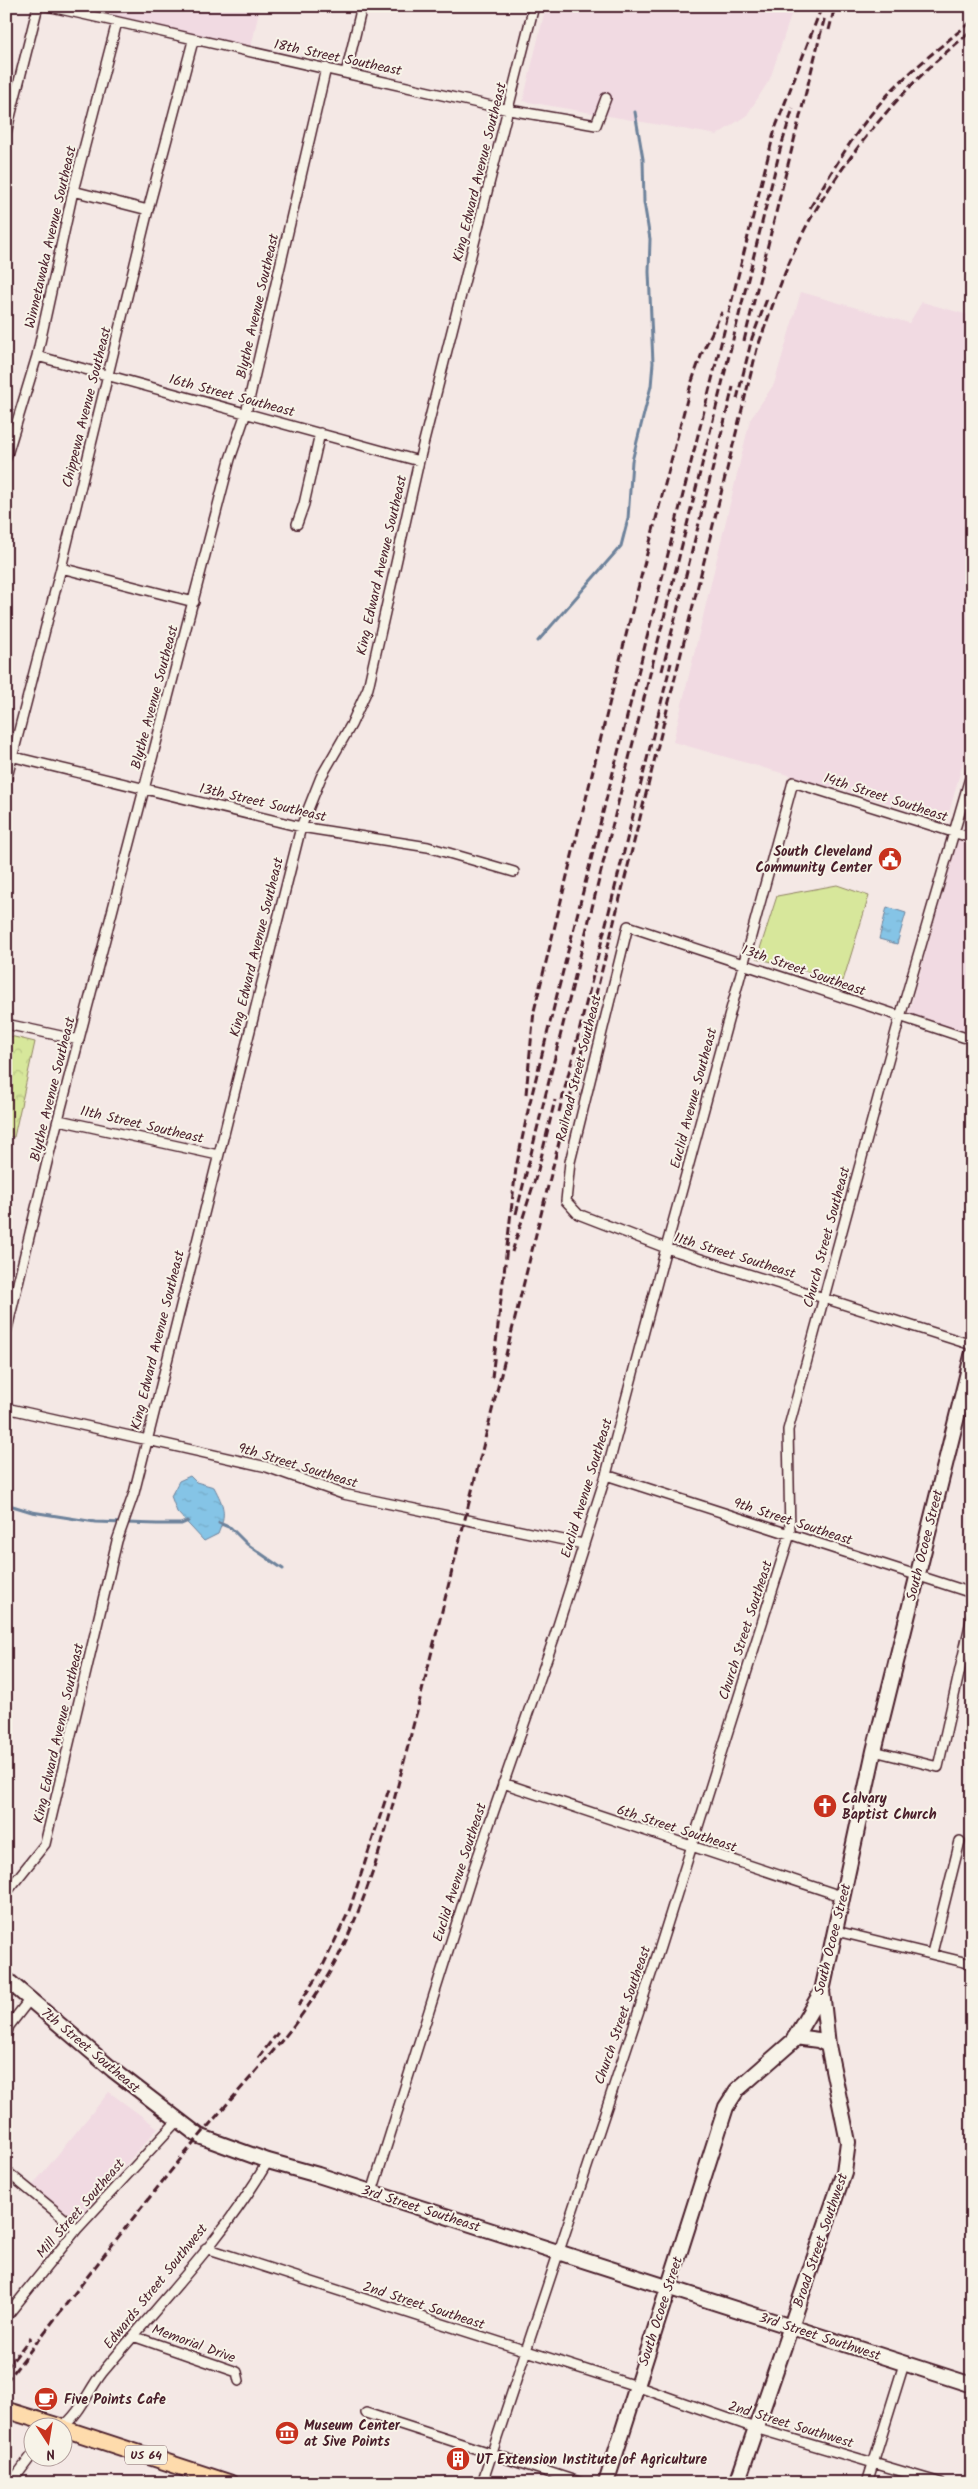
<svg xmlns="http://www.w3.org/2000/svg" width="978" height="2489" viewBox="0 0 978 2489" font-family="Kalam,sans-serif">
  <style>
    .built { fill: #f1dae2 }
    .forest { fill: url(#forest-crowns); stroke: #908363 }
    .pitch { fill: #d7e79b; stroke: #908363 }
    .water { fill: url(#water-ripples); stroke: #6d829b }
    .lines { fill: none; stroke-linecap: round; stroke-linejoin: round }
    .stream { stroke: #6d829b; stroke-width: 3 }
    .street-casing { stroke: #4a1f2b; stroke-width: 12 }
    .secondary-casing { stroke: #4a1f2b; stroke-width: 18 }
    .primary-casing { stroke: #4a1f2b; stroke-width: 19 }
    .street { stroke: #f7f3e8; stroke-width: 9 }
    .secondary { stroke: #f7f3e8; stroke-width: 14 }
    .primary { stroke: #fedbac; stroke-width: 15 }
    .rail { stroke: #4a1f2b; stroke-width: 3; stroke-dasharray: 8 4; stroke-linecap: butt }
    .labels { text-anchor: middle; stroke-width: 4; stroke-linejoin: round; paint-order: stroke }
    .shield { fill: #f7f3e8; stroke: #7e5f64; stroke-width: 1 }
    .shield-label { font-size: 12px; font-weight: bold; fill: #4a1f2b }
    .street-label { font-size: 14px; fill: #4a1f2b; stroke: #f7f3e8 }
    .poi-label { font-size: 14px; font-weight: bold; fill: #4a1f2b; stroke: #f7f3e8; text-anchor: start }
  </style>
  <defs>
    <pattern id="forest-crowns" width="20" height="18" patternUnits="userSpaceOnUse" patternTransform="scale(1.25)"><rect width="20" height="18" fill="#d7e79b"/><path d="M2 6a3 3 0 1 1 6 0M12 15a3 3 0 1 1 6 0" fill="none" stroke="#bac686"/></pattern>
    <pattern id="water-ripples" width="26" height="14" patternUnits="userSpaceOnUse" patternTransform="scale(1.25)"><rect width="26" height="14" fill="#85c4e6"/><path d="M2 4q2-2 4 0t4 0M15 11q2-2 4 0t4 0" fill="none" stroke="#74a8c5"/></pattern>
  </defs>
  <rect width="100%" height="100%" fill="#f4e8e5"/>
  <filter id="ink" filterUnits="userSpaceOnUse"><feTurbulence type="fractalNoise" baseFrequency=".02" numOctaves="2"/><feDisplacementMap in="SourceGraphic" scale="10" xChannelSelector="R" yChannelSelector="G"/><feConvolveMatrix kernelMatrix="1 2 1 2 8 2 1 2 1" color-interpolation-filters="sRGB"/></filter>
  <g filter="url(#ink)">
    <path class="built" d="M68 6H260L251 48Z
      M546 6H794L770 79 747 115 717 135 523 101Z
      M801 292 909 323 922 302 972 316V730L947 820 673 742 750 420 774 384Z
      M958 840 972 844V1037L907 1018Z
      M109 2092 158 2128 77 2220 32 2186Z"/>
    <path class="forest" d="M6 1035 35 1042 14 1137 6 1136Z"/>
    <path class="pitch" d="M837 885 869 896 843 981 757 958 777 896Z"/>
    <path class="water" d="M887 907 906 913 897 944 879 939Z
      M190 1476 196 1482 214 1487C224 1506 227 1513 218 1534L204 1541 177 1512 171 1496 179 1481Z"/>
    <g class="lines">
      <path class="stream" d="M538 641 621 546 628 519 632 461 651 386 653 363 649 272 650 239 644 202 643 159 635 112
        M6 1504 32 1512 95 1522 157 1524H181L188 1521
        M219 1523 231 1528 247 1544 283 1569"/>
      <g class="street-casing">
        <path id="street" d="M47 6 509 110 596 125 606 98
          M346 73 362 6
          M6 133 38 6
          M73 191 148 210
          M37 356 419 461
          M6 458 37 356 73 191 117 22
          M297 524 304 504 320 433
          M61 568 194 602
          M6 755 301 827 428 847 514 872
          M6 781 61 568 148 210 193 41
          M6 1024 79 1040
          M972 1040 628 926 570 1162 566 1201 578 1214 666 1248 972 1345
          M59 1120 218 1155
          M6 1333 48 1158 230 459 246 413 326 68
          M6 1408 267 1467 343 1494 583 1544
          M606 1475 972 1593
          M874 1751 938 1767 972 1616
          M503 1783 844 1897
          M6 1893 45 1844 117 1541 134 1493 301 827 321 777 351 725 368 688 419 461 534 6
          M836 1931 972 1964
          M932 1953 960 1841
          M6 2036 9 2026 30 1999
          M6 2171 77 2229
          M372 2192 474 1868 554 1638 606 1475 666 1248 793 782 972 838
          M206 2248 636 2386 755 2428 941 2483
          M6 2317 77 2229 177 2121
          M133 2336 237 2372 239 2381
          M366 2413 582 2483
          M62 2427C81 2413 88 2391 102 2373 159 2304 224 2238 268 2161
          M11 2483 32 2455
          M482 2483 660 1947 790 1534 788 1430 900 1017 972 771
          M867 2483 904 2364"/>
      </g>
      <g class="secondary-casing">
        <path id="secondary" d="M6 1979 113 2070 199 2136 268 2161 318 2175 972 2385
          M795 2037 818 2040 828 2045
          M606 2483 726 2107 737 2090 793 2041 822 1991 874 1751 972 1356
          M737 2483 844 2172 848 2142 828 2045 822 1991"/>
      </g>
      <g class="primary-casing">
        <path id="primary" d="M6 2410 58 2426
          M62 2428 230 2483"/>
      </g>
      <use href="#street" class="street"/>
      <use href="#secondary" class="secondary"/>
      <use href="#primary" class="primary"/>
      <path class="rail" d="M829 30 835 6
        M810 208C835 166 861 121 896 86 920 63 946 42 972 21
        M744 341 825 16
        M737 399 752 338 767 299
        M662 671 733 387
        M526 1094 534 1011 629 623 691 384 702 353 722 312
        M559 1112 671 663
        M516 1214 780 150 793 108
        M512 1252 538 1170 555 1100
        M492 1378 516 1168 529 1106 775 129 822 6
        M298 2006 321 1970 349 1911 390 1786
        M258 2058 280 2030
        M6 2369 31 2337
        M6 2382C70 2300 132 2217 198 2138 247 2079 306 2022 340 1953 378 1875 396 1791 418 1707L757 349C772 307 786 265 807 225 848 152 905 83 972 31"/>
    </g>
  </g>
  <defs>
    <g id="civic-disc" transform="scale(1.25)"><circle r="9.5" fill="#c8321e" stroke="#f7f3e8"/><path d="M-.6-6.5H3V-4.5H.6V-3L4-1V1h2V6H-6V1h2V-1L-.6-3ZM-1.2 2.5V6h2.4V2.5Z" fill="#fff"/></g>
    <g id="church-disc" transform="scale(1.25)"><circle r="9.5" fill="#c8321e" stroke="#f7f3e8"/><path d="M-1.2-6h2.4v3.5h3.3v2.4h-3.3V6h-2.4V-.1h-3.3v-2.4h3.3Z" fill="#fff"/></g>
    <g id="cafe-disc" transform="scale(1.25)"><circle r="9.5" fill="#c8321e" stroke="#f7f3e8"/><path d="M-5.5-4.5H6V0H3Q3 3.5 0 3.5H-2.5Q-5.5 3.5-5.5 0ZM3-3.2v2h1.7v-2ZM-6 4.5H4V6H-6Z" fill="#fff"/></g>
    <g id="museum-disc" transform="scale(1.25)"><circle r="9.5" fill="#c8321e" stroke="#f7f3e8"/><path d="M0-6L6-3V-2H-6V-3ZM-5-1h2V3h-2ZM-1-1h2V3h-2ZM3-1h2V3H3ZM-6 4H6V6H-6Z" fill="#fff"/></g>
    <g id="building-disc" transform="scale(1.25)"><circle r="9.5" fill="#c8321e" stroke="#f7f3e8"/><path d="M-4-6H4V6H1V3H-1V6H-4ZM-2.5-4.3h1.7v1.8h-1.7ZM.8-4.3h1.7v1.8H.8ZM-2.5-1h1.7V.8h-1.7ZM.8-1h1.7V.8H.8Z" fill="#fff"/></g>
  </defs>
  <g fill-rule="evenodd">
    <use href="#civic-disc" x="890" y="859"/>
    <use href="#church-disc" x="825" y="1806"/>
    <use href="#cafe-disc" x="46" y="2399"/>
    <use href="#museum-disc" x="287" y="2433"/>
    <use href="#building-disc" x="458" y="2459"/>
  </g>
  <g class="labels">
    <rect class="shield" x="125" y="2445.5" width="42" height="19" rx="4"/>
    <g class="shield-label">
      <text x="146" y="2459">US 64</text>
    </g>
    <g class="street-label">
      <text transform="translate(338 57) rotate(12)" y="5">18th Street Southeast</text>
      <text transform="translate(479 172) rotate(-76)" y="5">King Edward Avenue Southeast</text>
      <text transform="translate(50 237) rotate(-77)" y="5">Winnetawaka Avenue Southeast</text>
      <text transform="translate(257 306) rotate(-77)" y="5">Blythe Avenue Southeast</text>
      <text transform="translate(232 395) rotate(15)" y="5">16th Street Southeast</text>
      <text transform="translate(86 407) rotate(-76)" y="5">Chippewa Avenue Southeast</text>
      <text transform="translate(381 565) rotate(-77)" y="5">King Edward Avenue Southeast</text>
      <text transform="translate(154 697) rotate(-75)" y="5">Blythe Avenue Southeast</text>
      <text transform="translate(886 797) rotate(18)" y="5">14th Street Southeast</text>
      <text transform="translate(263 802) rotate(13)" y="5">13th Street Southeast</text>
      <text transform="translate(256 947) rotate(-76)" y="5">King Edward Avenue Southeast</text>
      <text transform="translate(804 970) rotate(19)" y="5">13th Street Southeast</text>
      <text transform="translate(578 1068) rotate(-76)" y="5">Railroad Street Southeast</text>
      <text transform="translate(52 1089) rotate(-76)" y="5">Blythe Avenue Southeast</text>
      <text transform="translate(693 1098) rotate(-75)" y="5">Euclid Avenue Southeast</text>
      <text transform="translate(142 1124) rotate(13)" y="5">11th Street Southeast</text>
      <text transform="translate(826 1237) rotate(-75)" y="5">Church Street Southeast</text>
      <text transform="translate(735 1255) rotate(17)" y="5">11th Street Southeast</text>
      <text transform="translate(157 1340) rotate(-76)" y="5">King Edward Avenue Southeast</text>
      <text transform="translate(298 1465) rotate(17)" y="5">9th Street Southeast</text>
      <text transform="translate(586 1488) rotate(-73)" y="5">Euclid Avenue Southeast</text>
      <text transform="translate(793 1521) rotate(18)" y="5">9th Street Southeast</text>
      <text transform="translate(924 1545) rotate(-76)" y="5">South Ocoee Street</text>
      <text transform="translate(745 1630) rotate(-72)" y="5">Church Street Southeast</text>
      <text transform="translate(58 1733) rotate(-77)" y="5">King Edward Avenue Southeast</text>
      <text transform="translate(677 1828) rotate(18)" y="5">6th Street Southeast</text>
      <text transform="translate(459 1872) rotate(-72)" y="5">Euclid Avenue Southeast</text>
      <text transform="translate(832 1939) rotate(-76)" y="5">South Ocoee Street</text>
      <text transform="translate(622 2015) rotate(-71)" y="5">Church Street Southeast</text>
      <text transform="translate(91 2050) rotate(40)" y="5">7th Street Southeast</text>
      <text transform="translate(80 2208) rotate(-49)" y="5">Mill Street Southeast</text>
      <text transform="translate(421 2208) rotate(18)" y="5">3rd Street Southeast</text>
      <text transform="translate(820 2240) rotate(-71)" y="5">Broad Street Southwest</text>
      <text transform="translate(155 2286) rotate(-51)" y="5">Edwards Street Southwest</text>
      <text transform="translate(424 2305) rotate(18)" y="5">2nd Street Southeast</text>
      <text transform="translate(660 2311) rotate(-72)" y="5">South Ocoee Street</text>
      <text transform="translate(820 2336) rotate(18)" y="5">3rd Street Southwest</text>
      <text transform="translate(194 2343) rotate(20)" y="5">Memorial Drive</text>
      <text transform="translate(791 2424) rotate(17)" y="5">2nd Street Southwest</text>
    </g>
    <g class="poi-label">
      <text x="872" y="856" text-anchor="end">South Cleveland<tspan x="872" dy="16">Community Center</tspan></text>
      <text x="842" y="1803">Calvary<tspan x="842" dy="16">Baptist Church</tspan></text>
      <text x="64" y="2404">Five Points Cafe</text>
      <text x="304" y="2430">Museum Center<tspan x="304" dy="16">at 5ive Points</tspan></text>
      <text x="476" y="2464">UT Extension Institute of Agriculture</text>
    </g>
  </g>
  <rect width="978" height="2489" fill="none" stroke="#f7f3e8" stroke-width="25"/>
  <rect x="12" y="12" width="953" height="2464" fill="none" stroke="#4a1f2b" stroke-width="2" filter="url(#ink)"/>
  <g transform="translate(48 2442) rotate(168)"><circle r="24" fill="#f7f3e8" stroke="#b29e9c"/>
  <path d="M0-4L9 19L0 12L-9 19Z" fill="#c8321e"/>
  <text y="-8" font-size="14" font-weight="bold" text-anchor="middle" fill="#4a1f2b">N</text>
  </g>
</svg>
